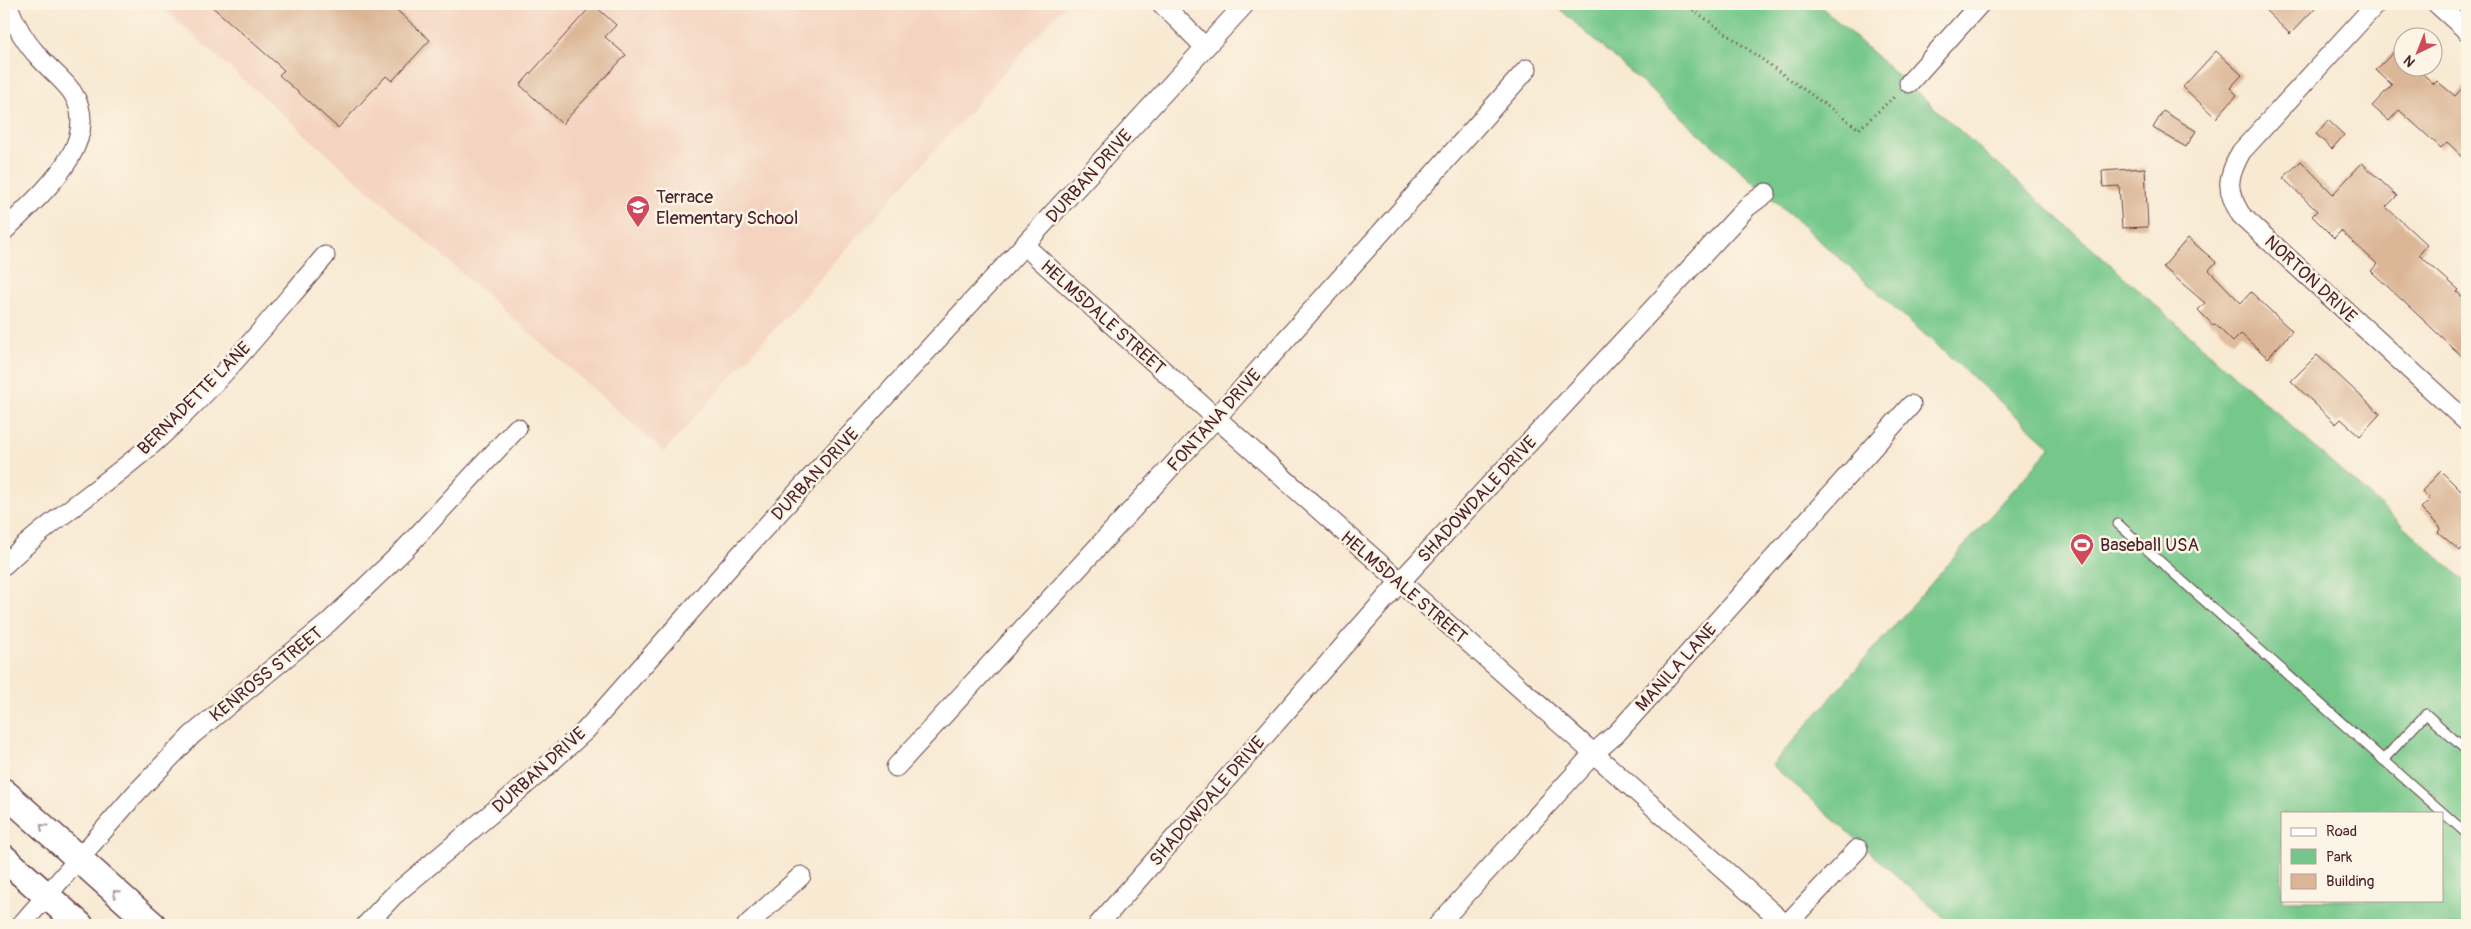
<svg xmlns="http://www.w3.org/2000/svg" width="2471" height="929" viewBox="0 0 2471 929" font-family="Pangolin,sans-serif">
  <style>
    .built { fill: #f4d3c0 }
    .green { fill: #74c78a; stroke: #5f735a; fill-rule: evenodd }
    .building { fill: #dbb696 }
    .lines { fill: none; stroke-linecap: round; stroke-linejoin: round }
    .service-casing { stroke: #643d44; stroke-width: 11 }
    .minor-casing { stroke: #643d44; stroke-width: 21 }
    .secondary-casing { stroke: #643d44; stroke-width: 29 }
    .path { stroke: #643d44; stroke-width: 3; stroke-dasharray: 1 4; stroke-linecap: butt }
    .service { stroke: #fff; stroke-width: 9 }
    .minor { stroke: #fff; stroke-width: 19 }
    .secondary { stroke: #fff; stroke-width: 26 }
    .oneway { stroke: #ae9aa0 }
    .labels { text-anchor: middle; stroke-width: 5; stroke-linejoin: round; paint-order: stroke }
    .street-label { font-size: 18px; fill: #4a1f2b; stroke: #fcf5e5 }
    .poi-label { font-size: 18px; fill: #4a1f2b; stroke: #fcf5e5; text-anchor: start }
  </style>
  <rect width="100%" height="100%" fill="#fcf5e5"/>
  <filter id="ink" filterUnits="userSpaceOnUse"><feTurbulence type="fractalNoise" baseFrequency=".02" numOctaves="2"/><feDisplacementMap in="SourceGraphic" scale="10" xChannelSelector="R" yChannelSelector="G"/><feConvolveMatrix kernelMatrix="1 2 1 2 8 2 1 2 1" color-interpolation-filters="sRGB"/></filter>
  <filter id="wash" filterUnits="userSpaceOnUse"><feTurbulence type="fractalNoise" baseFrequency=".0096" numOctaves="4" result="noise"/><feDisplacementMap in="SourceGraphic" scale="20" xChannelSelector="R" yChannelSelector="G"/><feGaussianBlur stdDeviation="1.12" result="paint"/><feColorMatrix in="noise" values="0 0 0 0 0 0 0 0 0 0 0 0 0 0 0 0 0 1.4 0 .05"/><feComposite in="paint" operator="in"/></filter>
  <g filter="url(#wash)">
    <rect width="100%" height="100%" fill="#f8e9d2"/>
    <path class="built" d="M158 4H1066L664 452Z"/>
    <path class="green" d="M1554 4H1818L2467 583V925H1952L1772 765 2051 447ZM2282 813H2442V900H2282Z"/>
    <g id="blocks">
      <path class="building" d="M209 4H390L430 40 392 81 386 76 338 128 279 75 284 70Z
        M593 4 616 25 605 37 626 55 562 124 520 85Z
        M2259 4H2319L2290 34Z
        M2404 41V68H2416L2434 84 2437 81 2455 96 2467 83V161L2447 142 2441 148 2399 110 2389 121 2372 106 2392 85 2376 70Z
        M2216 51 2242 75 2230 88 2237 95 2216 118 2183 87Z
        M2163 111 2196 131 2186 147 2153 128Z
        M2328 120 2344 135 2332 149 2316 134Z
        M2301 161 2333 194 2362 163 2397 196 2386 207 2427 245 2419 255 2459 290 2457 292 2467 301V361L2371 271 2377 264 2341 231 2334 238 2312 216 2317 211 2283 178Z
        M2145 168 2148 227 2122 228 2119 186 2103 187 2102 171Z
        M2188 238 2216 262 2209 270 2241 303 2251 292 2292 331 2268 358 2241 334 2233 342 2215 324 2213 325 2198 310 2205 303 2163 267Z
        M2317 355 2380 414 2360 436 2341 419 2336 424 2291 381Z
        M2441 471 2467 497V542L2460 551 2438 532 2441 528 2421 508 2430 499 2422 491Z"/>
    </g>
  </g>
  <g filter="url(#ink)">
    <use href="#blocks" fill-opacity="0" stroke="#643d44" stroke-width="1"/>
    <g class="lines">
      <g class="service-casing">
        <path id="service" d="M2118 524 2467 834
          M2383 760 2426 714 2467 751"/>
      </g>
      <g class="minor-casing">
        <path id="minor" d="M1162 4 1205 47
          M2376 4 2241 152C2227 178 2225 189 2241 215L2467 422
          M2437 4 2467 31
          M1909 83 1980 4
          M4 231C36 198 106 143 72 92 63 79 48 68 38 56 24 41 14 22 7 4
          M1025 246C1277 475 1533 698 1786 925
          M4 565C52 518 110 483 159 438 220 383 272 317 325 256
          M896 767 1215 419 1527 69
          M21 925 136 793 192 735 328 623 404 550 517 428
          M366 925 393 896 538 774 586 730 738 557 1245 4
          M747 925 801 876
          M1098 925 1399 583 1747 207 1766 193
          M1438 925 1594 753 1617 733 1911 405
          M1786 925 1858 849"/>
      </g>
      <g class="secondary-casing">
        <path id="secondary" d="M4 792 153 925
          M4 858 80 925"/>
      </g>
      <path class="path" d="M1685 4 1859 129 1896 95"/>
      <use href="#service" class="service"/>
      <use href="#minor" class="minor"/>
      <use href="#secondary" class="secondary"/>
    </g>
    <defs><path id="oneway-chevron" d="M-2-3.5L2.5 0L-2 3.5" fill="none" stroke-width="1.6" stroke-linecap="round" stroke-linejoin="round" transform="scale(1.25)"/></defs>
    <g class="oneway">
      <use href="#oneway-chevron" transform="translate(43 827) rotate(-138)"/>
      <use href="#oneway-chevron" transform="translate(116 893) rotate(-138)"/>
    </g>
  </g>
  <defs>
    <g id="school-pin" transform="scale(1.25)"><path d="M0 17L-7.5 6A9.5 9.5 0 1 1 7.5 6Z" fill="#d1495b" stroke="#fcf5e5"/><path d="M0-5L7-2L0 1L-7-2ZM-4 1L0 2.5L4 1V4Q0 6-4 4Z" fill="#fff"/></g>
    <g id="stadium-pin" transform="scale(1.25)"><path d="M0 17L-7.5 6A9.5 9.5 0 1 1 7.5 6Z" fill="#d1495b" stroke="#fcf5e5"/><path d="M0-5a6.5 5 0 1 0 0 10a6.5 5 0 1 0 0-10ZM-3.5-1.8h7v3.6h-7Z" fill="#fff"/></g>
  </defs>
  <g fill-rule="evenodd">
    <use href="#school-pin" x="638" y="207"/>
    <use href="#stadium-pin" x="2082" y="545"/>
  </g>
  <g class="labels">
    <g class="street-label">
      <text transform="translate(1089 176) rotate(-48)" y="6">DURBAN DRIVE</text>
      <text transform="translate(2311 279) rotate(43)" y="6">NORTON DRIVE</text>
      <text transform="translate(1103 317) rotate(42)" y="6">HELMSDALE STREET</text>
      <text transform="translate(194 398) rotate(-45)" y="6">BERNADETTE LANE</text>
      <text transform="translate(1214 420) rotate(-48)" y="6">FONTANA DRIVE</text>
      <text transform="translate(815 474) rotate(-47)" y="6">DURBAN DRIVE</text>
      <text transform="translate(1477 499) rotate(-47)" y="6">SHADOWDALE DRIVE</text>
      <text transform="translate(1404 587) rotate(41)" y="6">HELMSDALE STREET</text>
      <text transform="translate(1676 667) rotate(-48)" y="6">MANILA LANE</text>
      <text transform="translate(266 674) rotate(-39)" y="6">KENROSS STREET</text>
      <text transform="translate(539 770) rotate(-42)" y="6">DURBAN DRIVE</text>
      <text transform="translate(1207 801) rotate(-49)" y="6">SHADOWDALE DRIVE</text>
    </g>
    <g class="poi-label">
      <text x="656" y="203">Terrace<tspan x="656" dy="21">Elementary School</tspan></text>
      <text x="2100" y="551">Baseball USA</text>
    </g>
  </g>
  <rect width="2471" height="929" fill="none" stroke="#fcf5e5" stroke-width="20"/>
  <rect x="2281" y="812" width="162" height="90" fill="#fcf5e5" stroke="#b59f9b"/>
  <rect x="2291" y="828" width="25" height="8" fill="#ffffff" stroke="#b59f9b"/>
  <text x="2326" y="836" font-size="15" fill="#4a1f2b">Road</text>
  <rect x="2291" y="849" width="25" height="15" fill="#74c78a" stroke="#b59f9b"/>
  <text x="2326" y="862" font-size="15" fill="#4a1f2b">Park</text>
  <rect x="2291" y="874" width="25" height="15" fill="#dbb696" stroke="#b59f9b"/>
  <text x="2326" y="886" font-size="15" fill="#4a1f2b">Building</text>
  <g transform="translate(2418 52) rotate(223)"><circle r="24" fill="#fcf5e5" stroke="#b59f9b"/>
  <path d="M0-4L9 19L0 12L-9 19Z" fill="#d1495b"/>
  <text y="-8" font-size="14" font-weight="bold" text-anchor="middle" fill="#4a1f2b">N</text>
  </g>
</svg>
